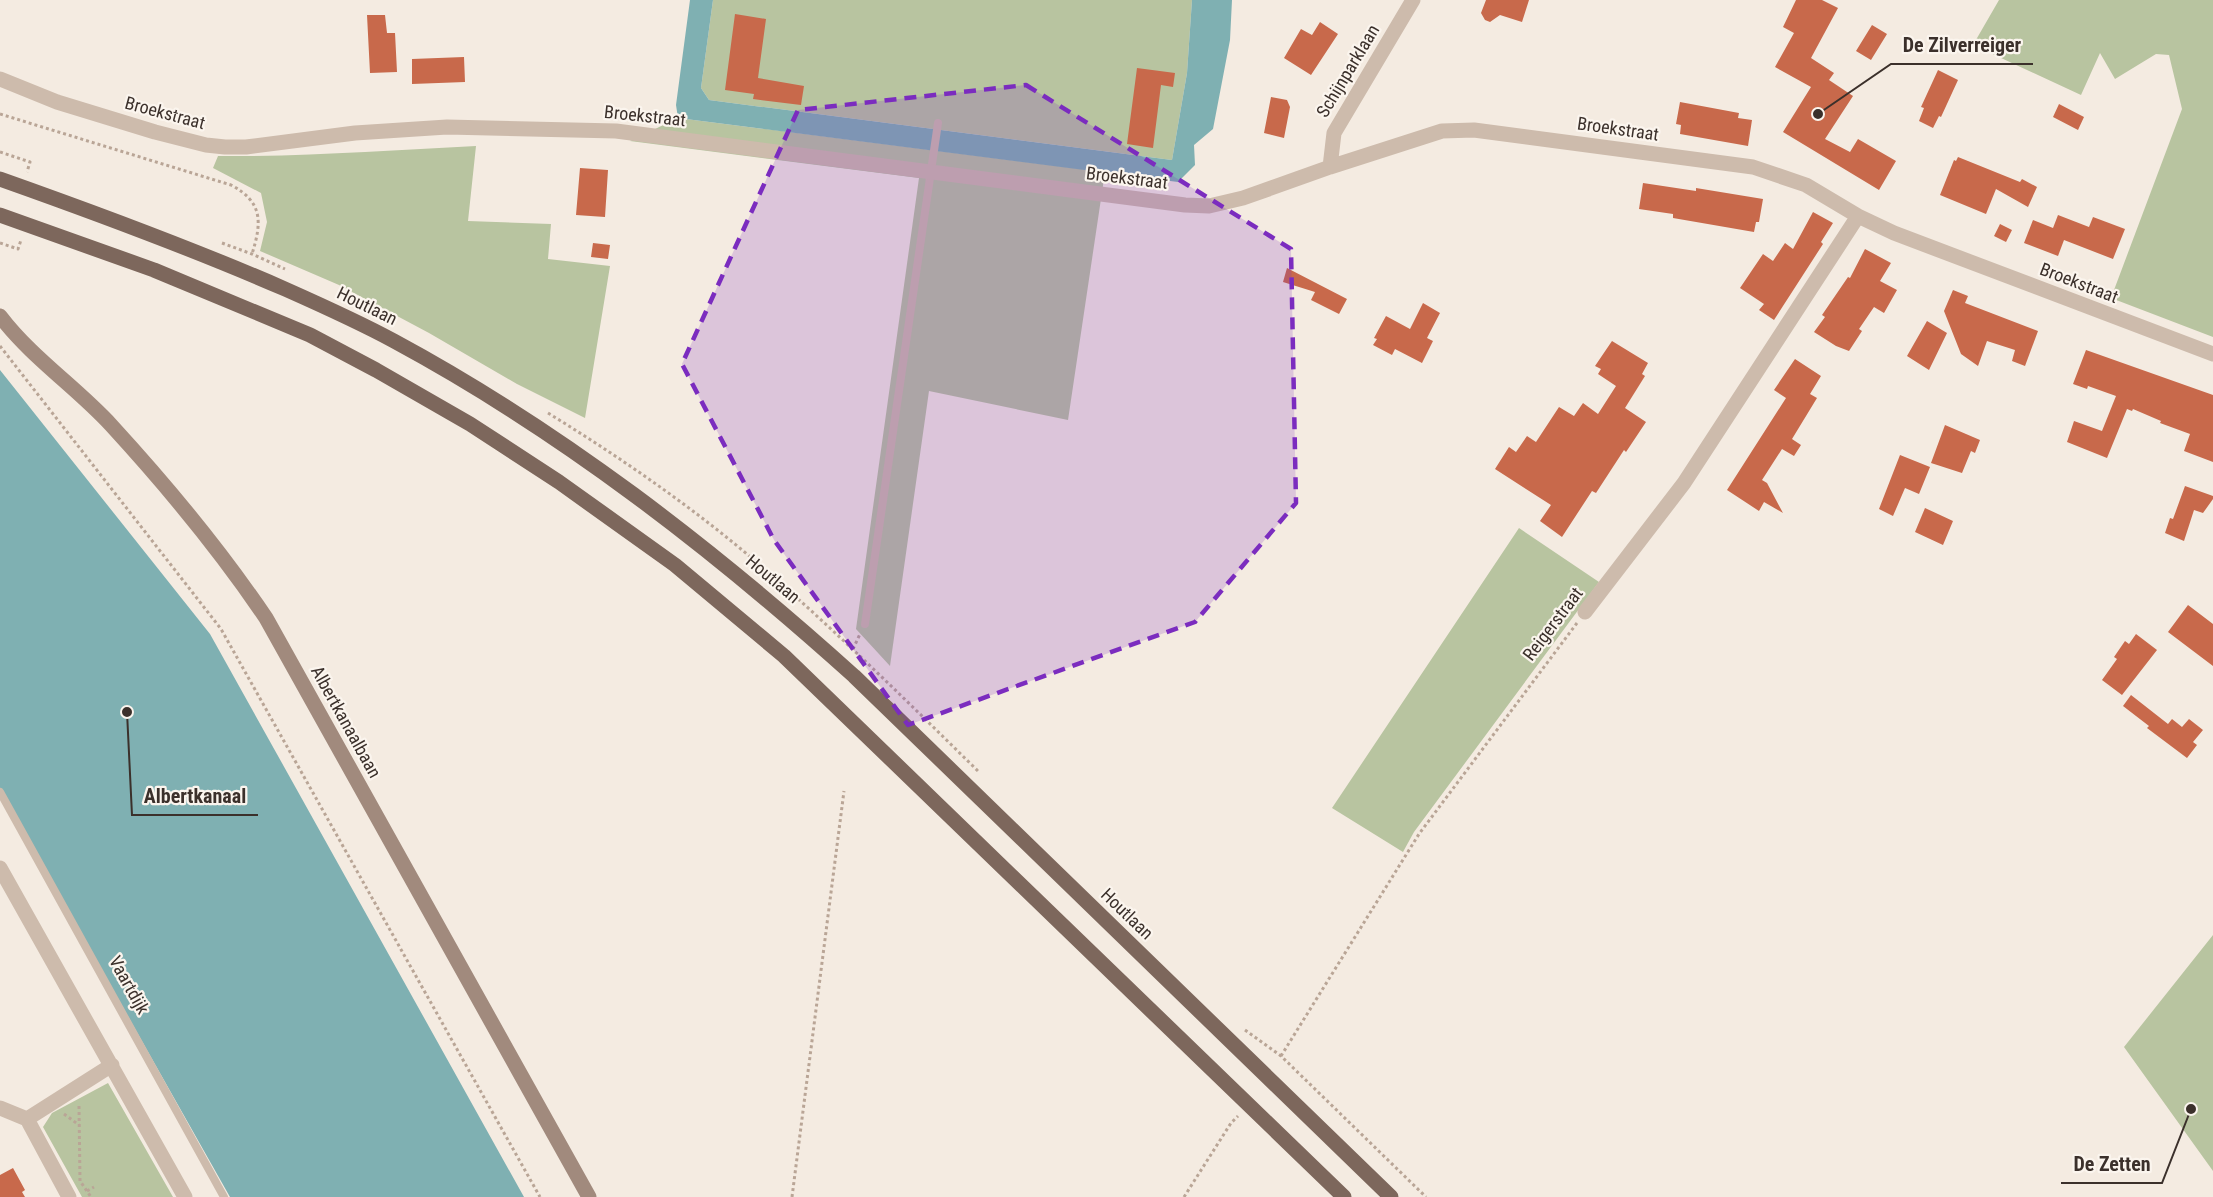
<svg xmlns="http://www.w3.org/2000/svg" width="2213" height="1197" viewBox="0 0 2213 1197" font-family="'Roboto Condensed',sans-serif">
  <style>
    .green { fill: #b8c4a0 }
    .water { fill: #7fb0b2 }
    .building { fill: #c8694b }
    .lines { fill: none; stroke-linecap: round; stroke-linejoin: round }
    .path { stroke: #b9a596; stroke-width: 3; stroke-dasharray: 3 3; stroke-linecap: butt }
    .lane { stroke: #cdbbac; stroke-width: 8 }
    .street { stroke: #cdbbac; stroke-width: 15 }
    .secondary { stroke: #a18a7d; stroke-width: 15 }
    .primary { stroke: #7d675c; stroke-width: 15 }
    .marked { fill: #7b2cbf; fill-opacity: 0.2; stroke: #7b2cbf; stroke-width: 4.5; stroke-dasharray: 12 8; stroke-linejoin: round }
    .labels { text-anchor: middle; stroke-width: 4.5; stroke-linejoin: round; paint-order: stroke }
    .street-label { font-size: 18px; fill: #3b302b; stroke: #fbf5ee }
    .leader { fill: none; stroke: #3b302b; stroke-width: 2 }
    .callout-dot { fill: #3b302b; stroke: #fbf5ee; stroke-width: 2 }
    .callout-label { font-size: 20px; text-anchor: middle; font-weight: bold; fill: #3b302b; stroke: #fbf5ee; stroke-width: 4.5; stroke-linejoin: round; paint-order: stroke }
  </style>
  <rect width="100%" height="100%" fill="#f4ebe1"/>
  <path class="green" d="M713 0H1192L1187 73 1172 160 709 100 701 88Z
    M1999 0H2213V337L2111 298 2182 109 2169 55 2156 54 2115 79 2100 53 2081 95 1973 45Z
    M678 118 1105 172 1068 420 929 391 890 666 856 629 919 178 630 141Z
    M476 146 468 221 551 224 548 259 610 266 585 418 517 384 429 333 339 285 260 251 267 222 261 193 213 168 218 156C304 157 390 150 476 146Z
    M1519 528 1599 582 1414 832 1403 852 1332 808Z
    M2213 935V1171L2124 1047Z
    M108 1083 173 1197H82L43 1127 52 1113Z"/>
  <path class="water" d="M690 0H713L701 88 709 100 1172 160 1187 73 1192 0H1232L1230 40 1213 129 1194 145 1195 165 1178 182 678 118 676 105Z
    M0 370 210 634 524 1197H230L0 790Z"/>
  <path class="building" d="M1486 0H1529L1522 22 1500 15 1490 22 1485 20 1481 13Z
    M1796 0H1822L1838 8 1811 58 1834 73 1829 80 1853 96 1825 139 1850 152 1858 139 1896 161 1879 190 1783 132 1811 87 1775 67 1794 33 1783 27Z
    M735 14 766 19 758 78 804 86 801 105 753 99 754 94 725 90Z
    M367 15H385L387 33H395L397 72 370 73Z
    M1320 22 1338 34 1311 75 1284 58 1301 29 1312 35Z
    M1872 25 1887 34 1871 60 1856 51Z
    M464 57 465 82 412 84V59Z
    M1137 68 1175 73 1173 87 1161 85 1153 148 1127 144Z
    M1938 70 1958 80 1941 117 1939 116 1933 128 1919 121 1924 108 1921 107Z
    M1271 97 1287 100 1290 107 1284 138 1264 133Z
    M1680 102 1739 113 1738 118 1752 120 1748 146 1680 134 1681 125 1676 124Z
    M2059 104 2084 117 2078 130 2053 117Z
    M1958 157 2020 182 2022 179 2037 187 2028 207 1996 189 1986 214 1940 195 1954 160 1956 161Z
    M580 168 608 170 605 217 576 215Z
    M1643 183 1696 191V188L1763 199 1759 222H1756L1754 232 1673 218V214L1639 209Z
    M1813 212 1833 223 1821 242 1823 244 1774 320 1759 310 1764 304 1740 288 1763 254 1773 261 1785 243 1793 249Z
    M2058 215 2089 227 2093 217 2125 229 2113 259 2064 240 2058 256 2024 243 2033 220 2053 228Z
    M2000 224 2012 230 2006 242 1994 236Z
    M593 243 610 245 608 259 591 257Z
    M1865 249 1891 263 1880 281 1897 290 1884 313 1874 307 1859 329 1862 331 1849 351 1836 346 1814 332 1825 317 1822 315 1848 277 1850 278Z
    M1287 268 1347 299 1339 314 1311 300 1315 292 1283 282Z
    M1953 290 1968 296 1965 303 2038 331 2025 366 2012 361 2015 350 1987 341 1978 366 1961 354 1944 311Z
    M1423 303 1440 313 1427 338 1433 341 1422 363 1395 349 1392 355 1373 345 1377 339 1374 338 1386 316 1410 329Z
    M1927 321 1947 333 1929 370 1907 356Z
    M1612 341 1648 363 1642 374 1645 376 1625 408 1646 422 1626 452 1624 450 1596 493 1592 491 1562 537 1540 521 1551 505 1495 469 1509 447 1516 452 1527 436 1536 442 1559 407 1574 416 1583 403 1598 414 1616 386 1598 374 1601 369 1595 366Z
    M2086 350 2213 395V462L2184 451 2190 434 2160 423 2161 421 2133 409 2132 411 2127 409 2107 458 2067 442 2074 421 2102 431 2116 396 2088 386 2087 389 2073 384Z
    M1795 359 1821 376 1810 394 1817 398 1792 439 1801 445 1794 456 1782 449 1762 480 1767 483 1783 513 1764 502 1759 511 1727 490 1786 398 1774 390Z
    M1945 425 1980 440 1975 453 1971 451 1962 473 1931 463Z
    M1900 455 1930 467 1919 494 1905 488 1893 516 1879 509Z
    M2185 486 2213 496V499L2203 513 2194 510 2184 541 2165 533 2170 518 2173 519Z
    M1925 508 1953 521 1943 545 1915 532Z
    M2188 605 2213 624V666L2168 632Z
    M2136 634 2157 650 2122 695 2102 680 2117 659 2114 657 2125 641 2129 644Z
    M2131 695 2168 724 2172 719 2182 727 2189 719 2203 730 2193 742 2197 745 2187 758 2147 728 2149 726 2123 706Z
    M13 1168 25 1190 22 1192 25 1197H0V1175Z"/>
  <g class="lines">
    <path class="path" d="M0 114 231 185C263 202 262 222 252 254
      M0 152 30 162 27 172
      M0 243 18 249 21 240
      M222 243 252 254 285 269
      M0 346 221 629 540 1197
      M548 413C626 461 701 513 769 573 842 637 911 705 980 773
      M853 649 860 634
      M1245 1030 1281 1056 1426 1197
      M1281 1056 1419 834 1577 623
      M79 1106 80 1181 91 1197
      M64 1114 79 1125
      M87 1191 94 1187
      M792 1197 844 791
      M1184 1197 1231 1123 1238 1116"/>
    <path class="lane" d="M865 624 938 123
      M0 792 224 1197"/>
    <path class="street" d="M0 79 57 102 155 132 206 145 225 147H246L355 133 447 127 616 131 1185 205 1209 206 1243 198 1330 167 1442 131 1474 130 1753 167 1806 185 1858 216 1894 233 2213 354
      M1330 167 1334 133 1413 0
      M1585 612 1684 483 1858 216
      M0 868 185 1197
      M0 1108 27 1119 69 1197
      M27 1119 112 1065"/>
    <path class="secondary" d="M0 316C32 358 76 387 111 425 167 486 220 550 266 618L589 1197"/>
    <path class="primary" d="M0 179C96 213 191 248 285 289 321 305 359 322 394 341 561 431 713 549 854 676L1391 1197
      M0 215 154 270 310 335 376 370 470 424 559 482 675 565 784 656 1344 1197"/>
  </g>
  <path class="marked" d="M1026 85 1291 249 1296 503 1195 622 908 725 774 540 682 364 798 110Z"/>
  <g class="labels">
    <g class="street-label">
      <text transform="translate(1348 71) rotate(-59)" y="6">Schijnparklaan</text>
      <text transform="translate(165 113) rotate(15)" y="6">Broekstraat</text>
      <text transform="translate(645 116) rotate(6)" y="6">Broekstraat</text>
      <text transform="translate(1618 129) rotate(8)" y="6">Broekstraat</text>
      <text transform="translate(1127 178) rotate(7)" y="6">Broekstraat</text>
      <text transform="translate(2079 283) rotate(21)" y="6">Broekstraat</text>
      <text transform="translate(367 306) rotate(26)" y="6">Houtlaan</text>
      <text transform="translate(773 579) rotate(40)" y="6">Houtlaan</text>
      <text transform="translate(1553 624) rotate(-53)" y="6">Reigerstraat</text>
      <text transform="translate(346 722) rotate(61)" y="6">Albertkanaalbaan</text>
      <text transform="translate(1127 914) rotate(44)" y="6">Houtlaan</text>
      <text transform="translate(129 985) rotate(61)" y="6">Vaartdijk</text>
    </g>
  </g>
  <path class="leader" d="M1818 114L1891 64H2033M127 712L132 815H258M2191 1109L2162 1183H2061"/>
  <g class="callout-dot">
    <circle cx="1818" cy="114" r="6"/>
    <circle cx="127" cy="712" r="6"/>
    <circle cx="2191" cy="1109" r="6"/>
  </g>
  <g class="callout-label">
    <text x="1962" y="52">De Zilverreiger</text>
    <text x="195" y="803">Albertkanaal</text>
    <text x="2112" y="1171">De Zetten</text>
  </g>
</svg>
